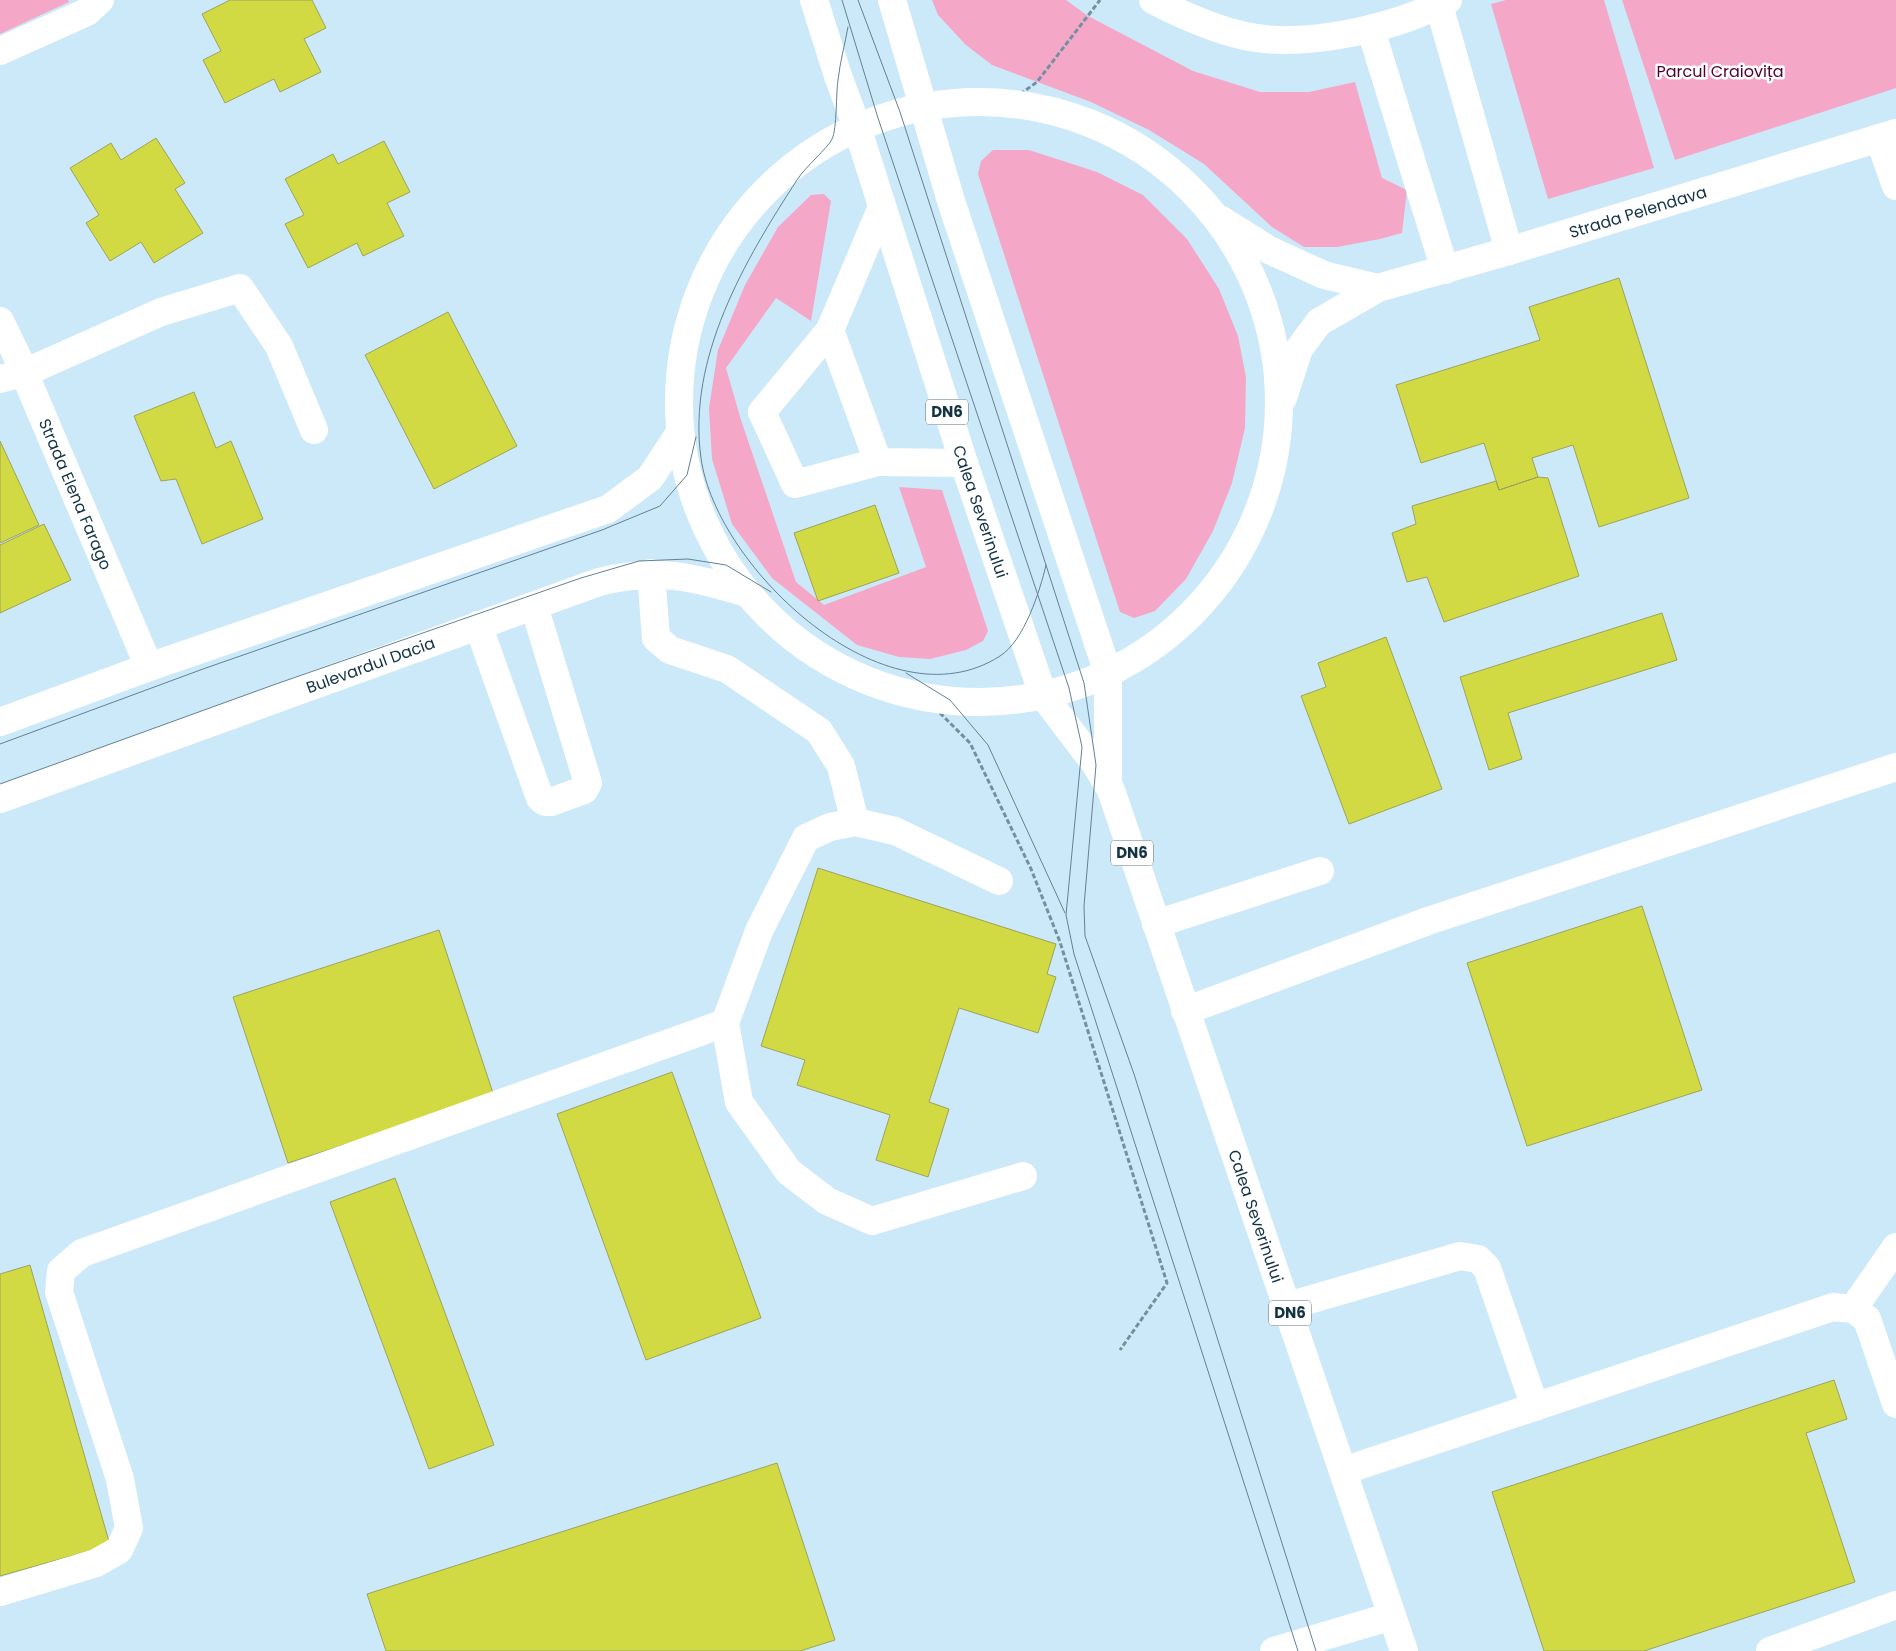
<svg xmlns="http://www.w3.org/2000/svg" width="1896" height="1651" viewBox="0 0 1896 1651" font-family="Poppins,sans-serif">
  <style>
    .green { fill: #f5a7c8 }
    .building { fill: #d1d943; stroke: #9ea35c }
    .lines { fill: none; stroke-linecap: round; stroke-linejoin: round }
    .path { stroke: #7290a1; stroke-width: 3; stroke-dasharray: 5 2.5; stroke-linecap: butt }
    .minor { stroke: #fff; stroke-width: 28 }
    .major { stroke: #fff; stroke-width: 28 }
    .tram { stroke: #638192; stroke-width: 1 }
    .labels { text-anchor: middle; stroke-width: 5; stroke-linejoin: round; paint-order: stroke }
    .shield { fill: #fff; stroke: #5a707b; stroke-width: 1 }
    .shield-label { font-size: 15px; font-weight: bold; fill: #133343 }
    .park-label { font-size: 16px; fill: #50002f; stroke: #fff }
    .street-label { font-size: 16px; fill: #133343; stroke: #fff }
  </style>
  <rect width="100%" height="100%" fill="#cce9fa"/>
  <path class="green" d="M0 0H68L69 2 0 34Z
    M932 0H1066L1088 16 1193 71 1260 92H1309L1355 82 1382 178 1407 190 1402 233 1380 239 1337 247H1304L1272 227 1204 164 1149 130 1091 102 992 65 966 45 938 15Z
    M1506 0H1604L1654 168 1548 199 1491 4Z
    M1622 0H1896V88L1675 160Z
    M993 150H1029L1097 172 1143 195 1187 239 1219 289 1238 336 1246 377 1245 428 1232 483 1213 531 1186 579 1155 611 1134 618 1120 612 978 174 981 161Z
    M824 194 831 201 811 321 776 298 726 368 741 420 796 582 824 605 926 567 899 487 942 490 988 631 983 641 966 650 930 659 899 657 857 645 772 578 732 524 712 459 709 408 718 350 745 285 778 227 811 195Z"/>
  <path class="building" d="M230 0H312L326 28 304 39 321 72 280 92 274 79 225 103 203 60 221 51 202 14Z
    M156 138 185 183 175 189 203 233 154 263 141 242 110 261 86 223 99 215 70 168 111 143 121 160Z
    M384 141 410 192 387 203 404 236 363 256 357 243 308 268 285 224 304 215 285 179 333 154 338 164Z
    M1619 278 1689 498 1599 527 1573 445 1532 458 1538 477 1499 490 1484 443 1421 463 1396 385 1540 340 1529 307Z
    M448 312 517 446 434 489 365 355Z
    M194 392 216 448 231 441 263 519 202 544 176 479 161 481 134 416Z
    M0 441 39 525 0 543Z
    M1538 477 1548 478 1579 576 1444 622 1427 577 1407 582 1392 533 1416 524 1412 506 1496 481 1499 490Z
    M875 505 899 573 818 601 794 533Z
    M44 524 71 580 0 613V545Z
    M1662 613 1677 660 1508 713 1522 759 1489 770 1460 677Z
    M1386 637 1442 789 1349 824 1301 696 1326 687 1318 663Z
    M818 868 1056 944 1047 974 1056 977 1038 1033 959 1008 929 1102 949 1109 928 1177 876 1160 890 1115 797 1085 805 1060 761 1046Z
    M1642 906 1702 1090 1527 1146 1467 963Z
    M439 930 494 1096 288 1163 233 997Z
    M672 1072 761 1318 646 1360 557 1114Z
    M395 1178 494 1445 429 1469 330 1202Z
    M30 1265 110 1545 0 1576V1274Z
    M1834 1380 1847 1419 1806 1433 1855 1582 1644 1651H1544L1492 1492Z
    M777 1463 835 1640 800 1651H386L367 1594Z"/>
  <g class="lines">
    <path class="path" d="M1008 103 1037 82 1100 0
      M924 697 970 743 1031 869 1060 942 1167 1283 1120 1350"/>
    <g class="minor">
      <path d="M1153 0C1182 15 1213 29 1245 36 1303 49 1397 28 1448 0"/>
      <path d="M1439 5 1509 251"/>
      <path d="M1371 30 1445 270"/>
      <path d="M0 51 87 12 100 0"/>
      <path d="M1879 138 1896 186"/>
      <path d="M882 207 830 330 878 462 964 463"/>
      <path id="s1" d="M0 321 17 356 149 667"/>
      <path d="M830 330 762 412 795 484 878 462"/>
      <path d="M0 379 24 373 161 312 240 288 279 346 314 430"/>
      <path d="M651 573 656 638 670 650 727 669 819 731 841 766 855 822"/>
      <path d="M478 625 540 798 545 802H551L584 790 588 783 534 606"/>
      <path d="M999 881 895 831 855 822 830 827 806 838 759 931 725 1023 739 1102 789 1172 827 1201 872 1221 1023 1176"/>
      <path d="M1156 924 1320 871"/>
      <path d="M1185 1011 1428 921 1896 767"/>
      <path d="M1288 1306 1460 1256 1478 1259 1487 1268 1535 1407"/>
      <path d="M1853 1309 1896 1247"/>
      <path d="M1343 1471 1833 1307 1853 1309 1867 1319 1896 1404"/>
      <path d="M0 1592 96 1563 119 1550 129 1528 120 1479 59 1292 61 1271 82 1253 725 1023"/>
      <path d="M1274 1651 1392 1616"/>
      <path d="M1770 1651 1896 1605"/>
    </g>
    <g class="major">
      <path id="s2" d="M814 0 838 76 857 127 964 463 1043 695 1096 765 1111 790 1404 1651"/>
      <path d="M892 0 951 201 1108 673V782"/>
      <circle cx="979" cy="402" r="300"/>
      <path d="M1220 219 1269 250 1324 275 1378 288"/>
      <path id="s3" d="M1283 398 1299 349 1319 322 1378 288 1509 251 1896 133"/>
      <path d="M0 722 149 667 608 509 650 478 679 434"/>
      <path id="s4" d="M0 799 599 582C657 567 691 577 747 593"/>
    </g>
    <path class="tram" d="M842 0 878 118 1069 688 1082 747 1066 915 1074 954 1298 1651
      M858 0 900 112 1084 683 1096 765 1084 906 1085 936 1134 1074 1316 1651
      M848 27C845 44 840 62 838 80 836 92 837 130 832 139 828 148 805 167 797 180 745 260 687 358 701 458 716 568 887 729 1000 656 1024 641 1040 591 1046 565
      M906 673 950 700 988 745 1065 913
      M0 744 203 669 602 530 660 506 687 475 696 437
      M0 784 276 684 581 578 639 561 688 559 726 565 771 592"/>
  </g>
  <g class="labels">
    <g class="shield">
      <rect x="926" y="399.5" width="42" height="25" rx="4"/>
      <rect x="1111" y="840.5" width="42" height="25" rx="4"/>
      <rect x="1269" y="1300.5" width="42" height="25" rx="4"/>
    </g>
    <g class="shield-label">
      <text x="947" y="417">DN6</text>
      <text x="1132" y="858">DN6</text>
      <text x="1290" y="1318">DN6</text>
    </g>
    <g class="park-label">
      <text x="1720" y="77">Parcul Craiovița</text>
    </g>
    <g class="street-label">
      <text dy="6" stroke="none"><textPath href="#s3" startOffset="424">Strada Pelendava</textPath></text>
      <text dy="6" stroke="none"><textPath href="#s1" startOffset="189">Strada Elena Farago</textPath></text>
      <text dy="6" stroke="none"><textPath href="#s2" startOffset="538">Calea Severinului</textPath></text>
      <text dy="6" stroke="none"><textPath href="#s4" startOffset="394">Bulevardul Dacia</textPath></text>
      <text dy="6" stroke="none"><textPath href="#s2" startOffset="1299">Calea Severinului</textPath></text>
    </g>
  </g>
</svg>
